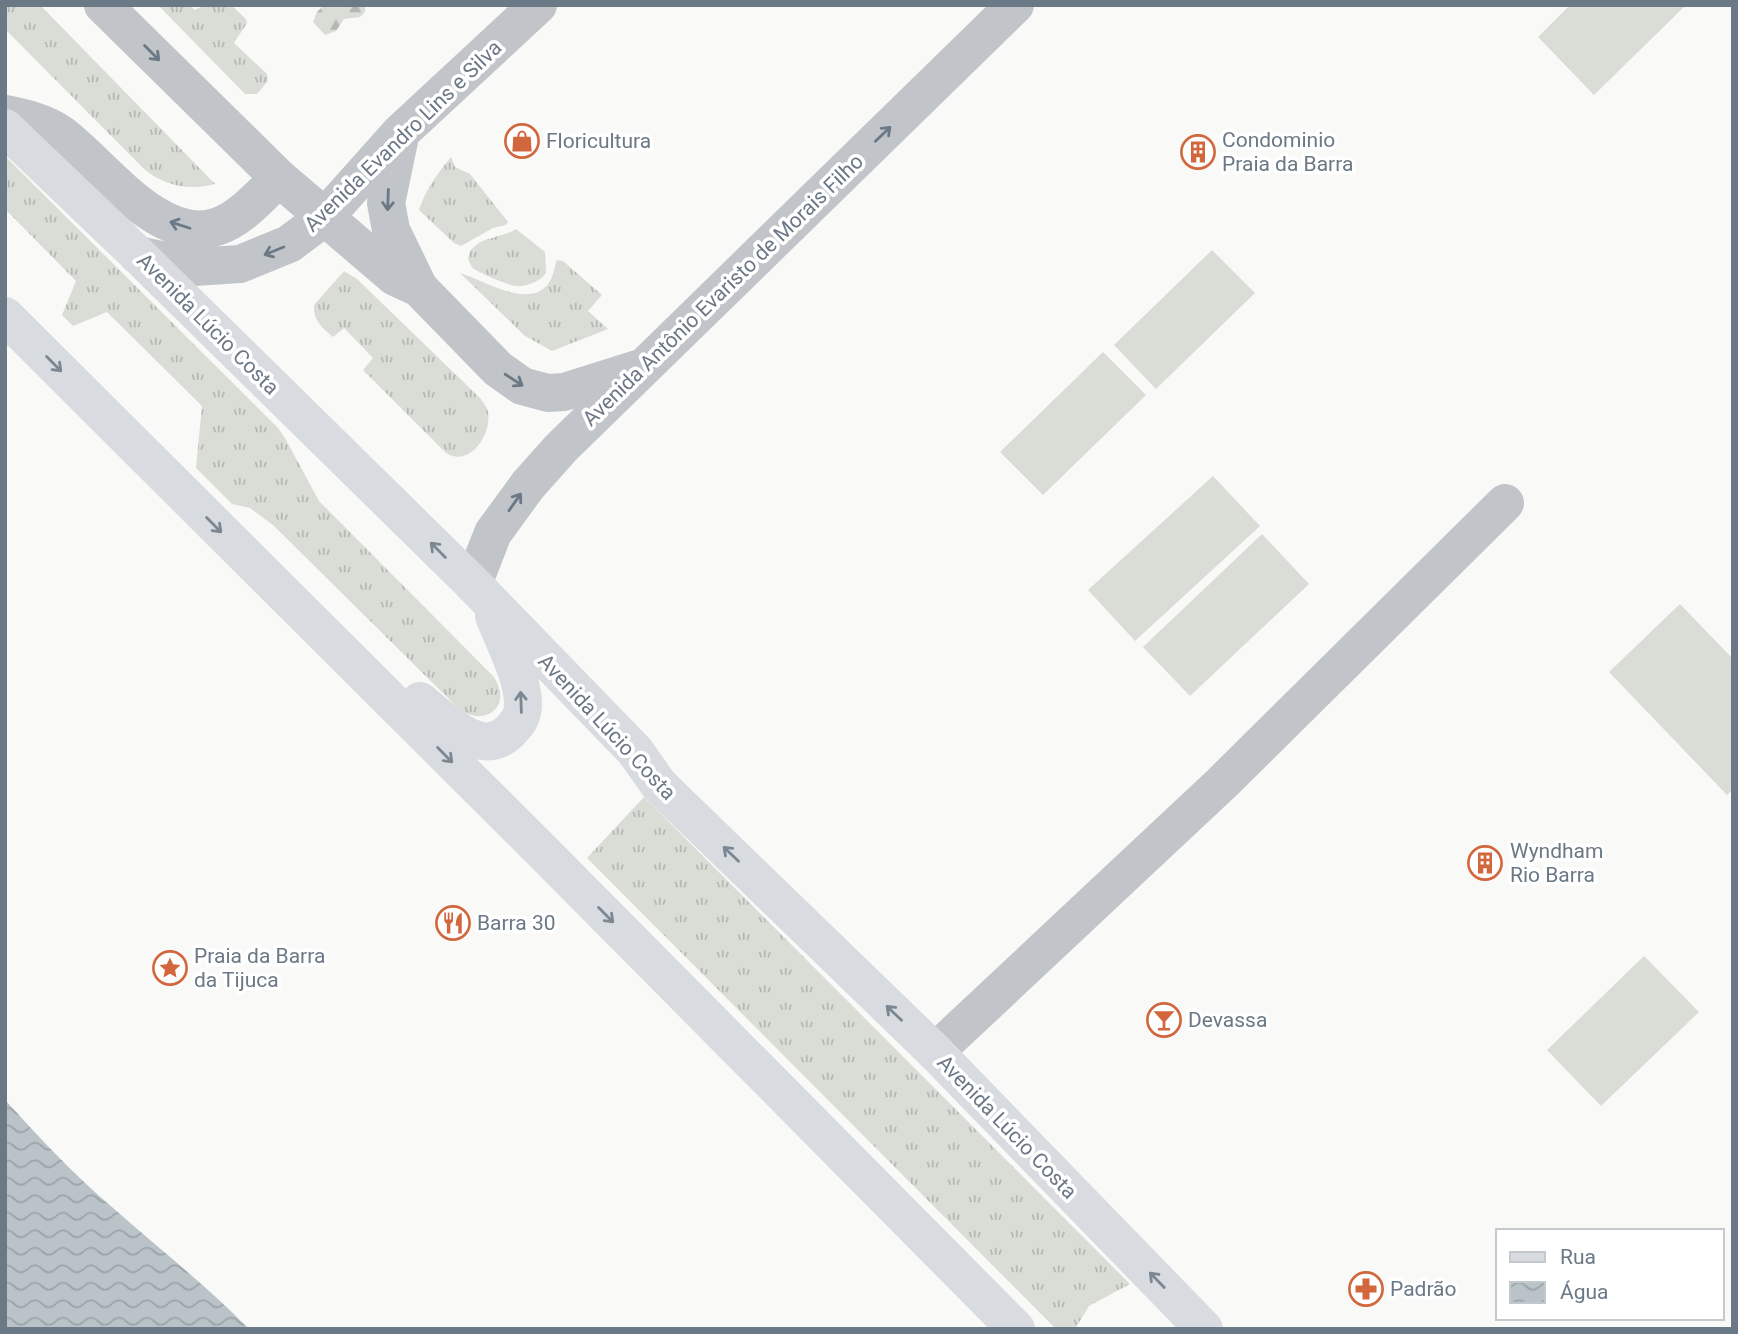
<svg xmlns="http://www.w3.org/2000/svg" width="1738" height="1334" viewBox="0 0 1738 1334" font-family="Roboto,sans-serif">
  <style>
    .grass { fill: url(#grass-tufts) }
    .forest { fill: url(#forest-firs) }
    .pitch { fill: #d9ddd6 }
    .water { fill: url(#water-waves) }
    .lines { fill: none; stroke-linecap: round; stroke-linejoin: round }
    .minor { stroke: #c1c4c8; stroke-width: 38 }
    .major { stroke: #d8dbdf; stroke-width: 38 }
    .oneway { stroke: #6b7885 }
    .oneway2 { stroke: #7b8792 }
    .labels { text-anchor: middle; stroke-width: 7; stroke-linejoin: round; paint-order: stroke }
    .street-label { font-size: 21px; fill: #6b7885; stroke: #fff }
    .poi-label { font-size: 21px; fill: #6b7885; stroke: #fff; text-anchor: start }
  </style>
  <defs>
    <pattern id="grass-tufts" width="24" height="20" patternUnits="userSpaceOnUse" patternTransform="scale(1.75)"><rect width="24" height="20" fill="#d9ddd6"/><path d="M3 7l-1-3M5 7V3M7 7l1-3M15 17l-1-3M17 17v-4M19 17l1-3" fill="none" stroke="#b4b8b3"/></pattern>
    <pattern id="forest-firs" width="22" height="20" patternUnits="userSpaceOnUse" patternTransform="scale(1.75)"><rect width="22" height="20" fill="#d9ddd6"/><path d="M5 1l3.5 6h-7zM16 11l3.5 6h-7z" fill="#b4b8b3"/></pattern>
    <pattern id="water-waves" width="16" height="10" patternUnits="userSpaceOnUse" patternTransform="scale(1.75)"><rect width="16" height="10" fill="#bac4c8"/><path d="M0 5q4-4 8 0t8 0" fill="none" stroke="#9ba4a8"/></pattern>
  </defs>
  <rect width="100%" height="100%" fill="#f9f9f7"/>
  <path class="grass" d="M5 5H40L215 184C189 191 165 186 144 169L5 29Z
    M158 5H189L195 10 204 5H231L246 19 247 23 234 43 267 74 268 81 257 94H245Z
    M5 156 278 428 285 438 319 501 493 676C513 703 489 727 461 711L273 525 250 508 232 504 196 468 202 406 107 312 73 326 62 315 76 281 5 209Z
    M451 157 455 167 470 174 508 222 506 225 493 228 461 246 454 243 419 210C425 190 438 173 451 157Z
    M516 229 545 252 546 273C540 281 532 284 522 286 512 288 482 274 474 269 471 267 470 263 468 259 471 236 502 239 516 229Z
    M557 260 563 261 602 295 588 311 608 329 552 351 525 336 460 273C484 280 532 312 550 281 554 274 554 267 557 260Z
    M344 271 357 279 480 398C483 402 487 407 488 412 492 435 469 468 446 453L363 370 373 358 344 328 333 337C322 328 313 320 314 305Z
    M644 797 1130 1284 1089 1306 1075 1329H1056L587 858Z"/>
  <path class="forest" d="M324 5H365V12L360 17 344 19 336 31 325 35 313 22 317 12Z"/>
  <path class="pitch" d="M1570 5H1686L1594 95 1538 37Z
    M1212 250 1255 293 1156 389 1114 345Z
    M1103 352 1146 395 1043 495 1000 452Z
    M1213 476 1260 526 1135 641 1088 590Z
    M1262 534 1309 584 1190 696 1143 647Z
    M1680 604 1733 659V789L1727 795 1609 672Z
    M1644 956 1699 1012 1601 1106 1547 1050Z"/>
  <path class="water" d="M5 1100C39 1137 73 1174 112 1207 158 1248 206 1285 249 1329H5Z"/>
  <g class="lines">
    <path class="minor" d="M103 5 279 178 395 277 419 288
      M5 114C25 118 44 122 61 134 102 164 158 245 216 227 240 220 261 195 279 178
      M400 136 386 203 391 230 419 288 498 369 522 386 548 393 564 392 637 369
      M138 255 194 267 240 264 289 244 325 217 400 133 538 5
      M473 584 493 533 528 485 561 448 1015 5
      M935 1052 1222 783 1505 503"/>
    <path class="major" d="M5 128 138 255 473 584 635 751 659 785 935 1052 1204 1329
      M5 316 542 851 1016 1329
      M420 701C441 718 481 760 509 732 517 724 523 717 523 704 523 677 504 642 494 616"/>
  </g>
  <defs><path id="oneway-shaft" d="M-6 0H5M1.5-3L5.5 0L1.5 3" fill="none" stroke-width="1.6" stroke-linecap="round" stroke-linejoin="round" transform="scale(1.75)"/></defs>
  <g class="oneway">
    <use href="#oneway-shaft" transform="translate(152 53) rotate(45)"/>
    <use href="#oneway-shaft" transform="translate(883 134) rotate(-44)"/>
    <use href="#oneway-shaft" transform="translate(388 200) rotate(92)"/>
    <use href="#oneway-shaft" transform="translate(180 225) rotate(-162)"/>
    <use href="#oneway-shaft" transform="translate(274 251) rotate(158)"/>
    <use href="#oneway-shaft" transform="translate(514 380) rotate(33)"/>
    <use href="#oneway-shaft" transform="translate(515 502) rotate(-55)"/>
  </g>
  <g class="oneway2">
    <use href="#oneway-shaft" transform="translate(54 364) rotate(45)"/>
    <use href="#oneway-shaft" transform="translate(214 525) rotate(45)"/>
    <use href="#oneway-shaft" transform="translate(438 550) rotate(-135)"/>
    <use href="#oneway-shaft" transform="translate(521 702) rotate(-92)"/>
    <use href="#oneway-shaft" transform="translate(445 755) rotate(45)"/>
    <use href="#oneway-shaft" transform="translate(731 854) rotate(-136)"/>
    <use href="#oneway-shaft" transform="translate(606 915) rotate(45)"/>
    <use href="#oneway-shaft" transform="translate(894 1013) rotate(-136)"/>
    <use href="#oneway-shaft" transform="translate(1157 1280) rotate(-134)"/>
  </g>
  <defs>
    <g id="shop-ring" transform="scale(1.75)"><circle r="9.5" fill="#fff" stroke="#d2673e" stroke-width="1.5"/><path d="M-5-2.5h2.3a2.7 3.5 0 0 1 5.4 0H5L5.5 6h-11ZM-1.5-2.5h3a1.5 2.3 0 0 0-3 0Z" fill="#d2673e"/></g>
    <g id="building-ring" transform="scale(1.75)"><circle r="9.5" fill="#fff" stroke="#d2673e" stroke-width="1.5"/><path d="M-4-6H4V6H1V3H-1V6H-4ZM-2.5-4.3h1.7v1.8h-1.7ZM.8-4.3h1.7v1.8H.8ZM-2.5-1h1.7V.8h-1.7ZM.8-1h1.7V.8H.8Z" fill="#d2673e"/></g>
    <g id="restaurant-ring" transform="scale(1.75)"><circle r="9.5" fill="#fff" stroke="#d2673e" stroke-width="1.5"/><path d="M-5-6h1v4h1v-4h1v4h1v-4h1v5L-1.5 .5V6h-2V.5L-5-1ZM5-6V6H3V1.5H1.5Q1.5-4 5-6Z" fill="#d2673e"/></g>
    <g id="sight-ring" transform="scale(1.75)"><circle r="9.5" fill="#fff" stroke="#d2673e" stroke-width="1.5"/><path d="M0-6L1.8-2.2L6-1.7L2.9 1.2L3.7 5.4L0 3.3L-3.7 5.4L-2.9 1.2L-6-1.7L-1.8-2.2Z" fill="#d2673e"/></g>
    <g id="bar-ring" transform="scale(1.75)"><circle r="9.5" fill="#fff" stroke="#d2673e" stroke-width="1.5"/><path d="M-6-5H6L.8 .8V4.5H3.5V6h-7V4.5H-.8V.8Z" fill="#d2673e"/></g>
    <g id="pharmacy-ring" transform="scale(1.75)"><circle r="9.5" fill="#fff" stroke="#d2673e" stroke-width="1.5"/><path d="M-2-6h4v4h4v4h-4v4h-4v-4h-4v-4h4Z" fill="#d2673e"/></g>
  </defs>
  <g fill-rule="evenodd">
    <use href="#shop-ring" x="522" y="141"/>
    <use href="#building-ring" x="1198" y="152"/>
    <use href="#building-ring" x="1485" y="863"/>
    <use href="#restaurant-ring" x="453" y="923"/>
    <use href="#sight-ring" x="170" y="968"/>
    <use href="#bar-ring" x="1164" y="1020"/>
    <use href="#pharmacy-ring" x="1366" y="1289"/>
  </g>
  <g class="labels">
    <g class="street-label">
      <text transform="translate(403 136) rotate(-44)" y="7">Avenida Evandro Lins e Silva</text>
      <text transform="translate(723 290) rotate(-44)" y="7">Avenida Antônio Evaristo de Morais Filho</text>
      <text transform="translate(208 324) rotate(45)" y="7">Avenida Lúcio Costa</text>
      <text transform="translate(607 727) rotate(47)" y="7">Avenida Lúcio Costa</text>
      <text transform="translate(1007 1127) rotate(46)" y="7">Avenida Lúcio Costa</text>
    </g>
    <g class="poi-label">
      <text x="1222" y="147">Condominio<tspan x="1222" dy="24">Praia da Barra</tspan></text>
      <text x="546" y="148">Floricultura</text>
      <text x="1510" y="858">Wyndham<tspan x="1510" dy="24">Rio Barra</tspan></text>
      <text x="477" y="930">Barra 30</text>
      <text x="194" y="963">Praia da Barra<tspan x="194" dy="24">da Tijuca</tspan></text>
      <text x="1188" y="1027">Devassa</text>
      <text x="1390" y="1296">Padrão</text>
    </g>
  </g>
  <rect width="1738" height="1334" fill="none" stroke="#6b7885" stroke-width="14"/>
  <rect x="1496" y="1229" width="228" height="91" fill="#ffffff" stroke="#c4c9ce" stroke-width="2"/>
  <rect x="1510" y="1252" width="35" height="10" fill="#d8dbdf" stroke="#c4c9ce" stroke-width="2"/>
  <text x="1560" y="1264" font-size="21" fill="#6b7885">Rua</text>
  <rect x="1510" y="1282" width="35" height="21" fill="url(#water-waves)" stroke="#c4c9ce" stroke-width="2"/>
  <text x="1560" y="1299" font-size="21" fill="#6b7885">Água</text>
</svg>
